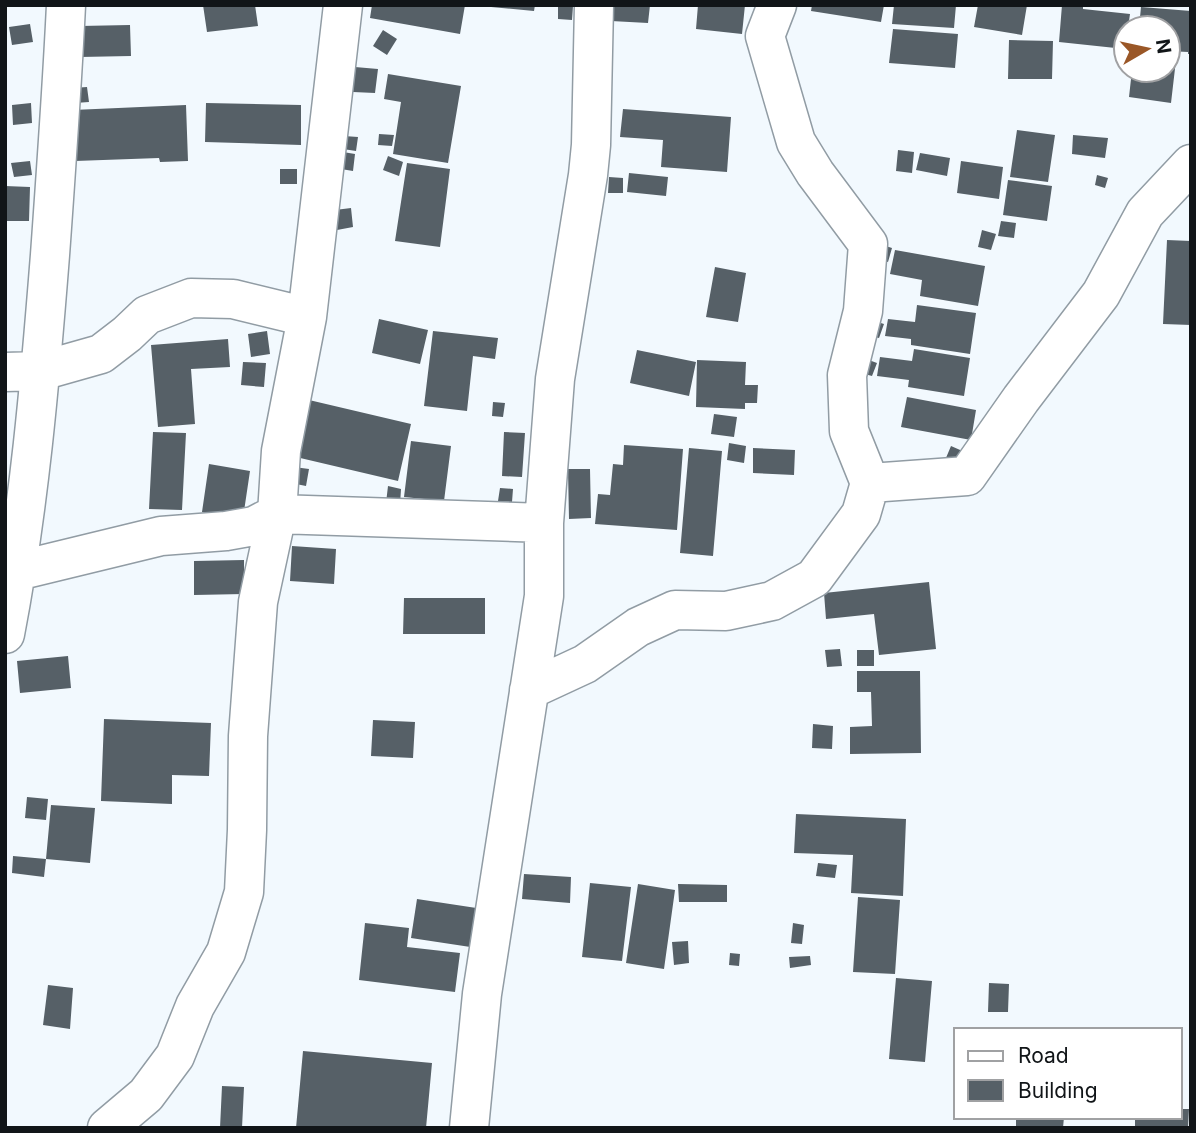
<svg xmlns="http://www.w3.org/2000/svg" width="1196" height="1133" viewBox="0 0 1196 1133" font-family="Inter,sans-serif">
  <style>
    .building { fill: #566067 }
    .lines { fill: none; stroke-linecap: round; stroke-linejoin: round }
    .minor-casing { stroke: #919ca4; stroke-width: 41 }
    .minor { stroke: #fff; stroke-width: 38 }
  </style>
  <rect width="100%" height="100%" fill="#f2f9fe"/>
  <path class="building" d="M203 5H255L258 26 207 32Z
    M372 5H465L460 34 370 18Z
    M491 5H535L534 11 491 7Z
    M612 5H650L648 23 611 21Z
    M698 5H745L742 34 696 29Z
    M812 5H884L881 22 811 11Z
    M894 5H956L954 28 892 24Z
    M978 5H1027L1022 35 974 27Z
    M1062 5H1083V9L1130 14 1128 28H1126L1125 49 1059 42Z
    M558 6H573L572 20 558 19Z
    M1141 7 1191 11V54H1188V52L1168 51V28H1139Z
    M30 24 33 42 12 45 9 27Z
    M130 25 131 56 80 57V26Z
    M893 29 958 34 955 68 889 63Z
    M383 30 397 39 387 55 373 46Z
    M1009 40 1053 41 1052 79H1008Z
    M1168 59 1176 60 1171 103 1129 97 1132 70H1168Z
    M355 67 378 69 375 93 353 92Z
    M388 74 461 86 448 163 393 154 401 102 384 99Z
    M87 87 89 102 75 103 73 88Z
    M31 103 32 123 13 125 12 105Z
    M206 103 301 105V145L205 142Z
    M186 105 188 161 160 162 159 158 75 161 73 110Z
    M623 109 731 117 727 172 661 167 663 140 620 137Z
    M1017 130 1055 135 1048 182 1010 177Z
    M379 134 394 135 392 146 378 145Z
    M1073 135 1108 138 1105 158 1072 154Z
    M344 136 358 137 356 151 343 149Z
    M898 150 914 152 912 173 896 171Z
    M337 151 355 154 353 171 335 168Z
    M920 153 950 158 947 176 916 170Z
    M388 156 403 162 399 176 383 170Z
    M30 161 32 175 14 177 11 163Z
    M961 161 1003 167 999 199 957 193Z
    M407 163 450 169 440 247 395 241Z
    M280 169H297V184H280Z
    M629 173 668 177 666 196 627 192Z
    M1097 175 1108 178 1105 188 1095 185Z
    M609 177 623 178V193H608Z
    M1008 180 1052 186 1047 221 1003 215Z
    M5 186 30 187 29 221H5Z
    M351 208 353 227 337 230 335 210Z
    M1001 221 1016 223 1014 238 998 236Z
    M982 230 996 234 991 250 978 247Z
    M1167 240 1191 241V325L1163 324Z
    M873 242 892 248 888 262 869 256Z
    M895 250 985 266 978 306 920 296 922 280 890 274Z
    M715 267 746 273 738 322 706 317Z
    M917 305 976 313 970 354 911 345V339L885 336 888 319 915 322Z
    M379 319 428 330 420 364 372 353Z
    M868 319 884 324 879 338 864 334Z
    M267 331 270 354 251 357 248 334Z
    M433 331 498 338 495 359 473 356 467 411 424 406Z
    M228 339 230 367 191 369 195 424 158 427 151 345Z
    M914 349 970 358 964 396 908 387 909 380 877 376 880 357 912 361Z
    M637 350 696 362 689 396 630 383Z
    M866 359 877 363 872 376 861 373Z
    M697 360 746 362 745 385H758L757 403H745V409L696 407Z
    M243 362 266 363 264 387 241 385Z
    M907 397 976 410 971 440 901 427Z
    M309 400 411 424 398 481 296 457Z
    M493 402 505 403 503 417 492 416Z
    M714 414 737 417 734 437 711 434Z
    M153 432 186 433 182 510 149 509Z
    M504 432 525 433 522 477 502 476Z
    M411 441 451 446 444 501 404 497Z
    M729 443 746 446 744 463 727 460Z
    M624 445 683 449 677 530 595 524 598 494 610 495 613 464 623 465Z
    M951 446 967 453 943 465Z
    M689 448 722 451 713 556 680 553Z
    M753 448 795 450 794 475 753 473Z
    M209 464 250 471 243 518 202 512Z
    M294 467 309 469 306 486 291 483Z
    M568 469H590L591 518 569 519Z
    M388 486 401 489 400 505 386 503Z
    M500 488 513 489 512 502 498 501Z
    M292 546 336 549 334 584 290 581Z
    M244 560V594L194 595V561Z
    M929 582 936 649 879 655 874 614 826 619 824 593Z
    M404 598H485V634H403Z
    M840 649 842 666 827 667 825 650Z
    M857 650H874V666H857Z
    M68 656 71 688 20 693 17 661Z
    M857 671H920L921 753 850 754V727L872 726 871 692H857Z
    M104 719 211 723 209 776 172 775V804L101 801Z
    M373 720 415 722 413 758 371 756Z
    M813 724 833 726 832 749 812 748Z
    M27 797 48 799 46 820 25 818Z
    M51 805 95 808 90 863 46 859Z
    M796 814 906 819 903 896 851 893 853 855 794 853Z
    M13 856 46 859 44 877 12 873Z
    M818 863 837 865 835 878 816 876Z
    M524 874 571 877 570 903 522 899Z
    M590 883 631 887 622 961 582 957Z
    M638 884 675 890 664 969 626 963Z
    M678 884 727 885V902H679Z
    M858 897 900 900 895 974 853 972Z
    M417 899 483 909 477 948 411 938Z
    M365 923 409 928 407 947 460 953 455 992 359 980Z
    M793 923 804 925 802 944 791 943Z
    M688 941 689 963 674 965 672 942Z
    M730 953 740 954 739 966 729 965Z
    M810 956 811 965 790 968 789 957Z
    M896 978 932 981 925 1062 889 1059Z
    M989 983 1009 984 1008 1012H988Z
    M48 985 73 988 70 1029 43 1025Z
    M303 1051 432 1063 426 1128H296Z
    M222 1086 244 1087 242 1128H220Z
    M1180 1109H1189L1188 1128H1135V1117H1180Z
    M1016 1117H1064L1063 1128H1016Z"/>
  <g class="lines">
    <g class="minor-casing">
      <path id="minor" d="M777 5 765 36 796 142 815 173 868 244 863 311 847 375 849 431 870 483
        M5 372 41 371 101 354 127 334 147 315 191 298 233 299 307 317
        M17 571 161 536 226 531 254 526 277 514 544 523
        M5 634C29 509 40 382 50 255 56 172 62 88 66 5
        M529 690 585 664 638 627 675 610 726 611 772 601 814 578 861 514 870 483 967 476 1021 399 1101 294 1145 213 1191 164
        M107 1128 146 1095 175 1056 195 1006 226 952 244 892 247 830 248 736 258 602 277 514 281 451 307 317 343 5
        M469 1128 482 994 544 596V523L555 379 588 175 591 145 594 5"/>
    </g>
    <use href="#minor" class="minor"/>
  </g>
  <rect width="1196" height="1133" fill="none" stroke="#111518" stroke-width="14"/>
  <rect x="954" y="1028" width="228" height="91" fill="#ffffff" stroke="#a0a1a3" stroke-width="2"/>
  <rect x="968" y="1051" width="35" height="10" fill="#ffffff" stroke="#a0a1a3" stroke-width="2"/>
  <text x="1018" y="1063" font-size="21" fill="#111518">Road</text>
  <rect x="968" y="1080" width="35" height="21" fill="#566067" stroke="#a0a1a3" stroke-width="2"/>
  <text x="1018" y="1098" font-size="21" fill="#111518">Building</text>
  <g transform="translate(1147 49) rotate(81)"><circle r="33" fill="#ffffff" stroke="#a0a1a3" stroke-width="2"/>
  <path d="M0-5L12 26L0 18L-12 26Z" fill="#9a5727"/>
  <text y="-10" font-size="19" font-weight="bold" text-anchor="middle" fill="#111518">N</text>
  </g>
</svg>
